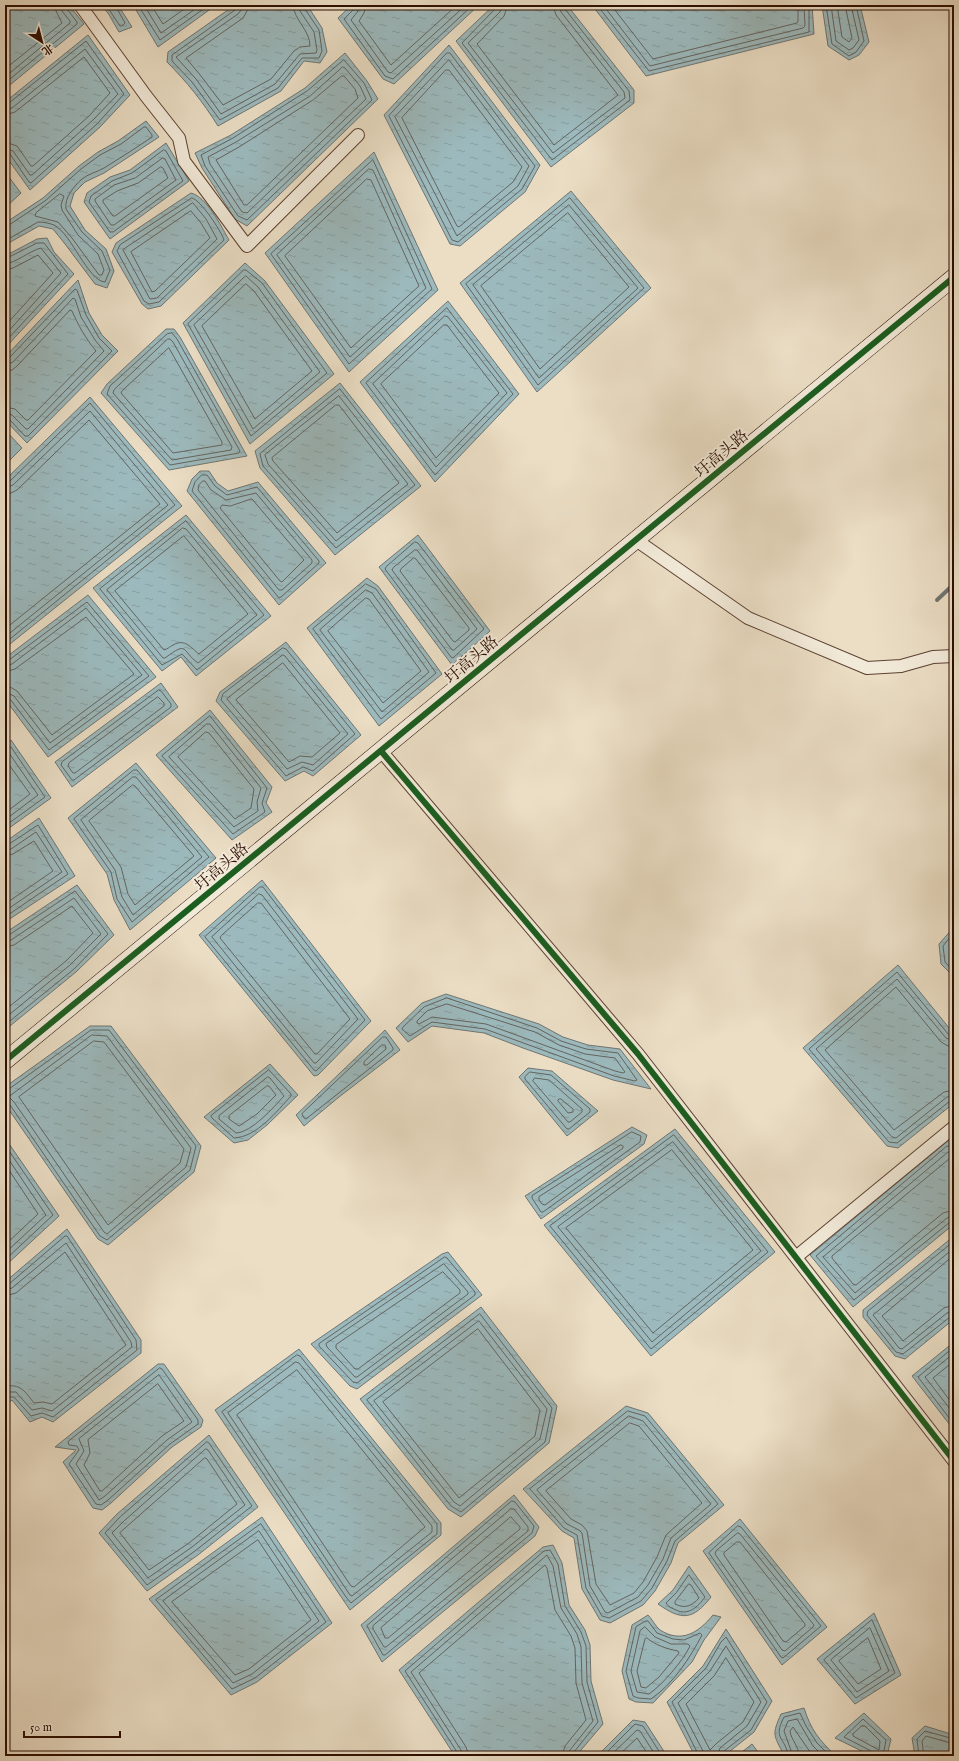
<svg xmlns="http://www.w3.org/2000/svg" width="959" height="1761" viewBox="0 0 959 1761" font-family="'IM FELL English','Noto Serif SC',serif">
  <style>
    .water { fill: url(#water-ripples); stroke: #707572 }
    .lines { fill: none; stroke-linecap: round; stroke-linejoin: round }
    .shore { stroke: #64645f; stroke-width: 1 }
    .stream { stroke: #707572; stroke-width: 4 }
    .street-casing { stroke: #5c4131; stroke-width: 14 }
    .secondary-casing { stroke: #2d0d00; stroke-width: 18 }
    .street { stroke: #f2ead9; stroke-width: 12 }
    .secondary { stroke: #f2ead9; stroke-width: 17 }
    .cycleway-casing { stroke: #f2ead9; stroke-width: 8 }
    .cycleway { stroke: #1b5e20; stroke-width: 6 }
    .labels { text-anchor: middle; stroke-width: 4; stroke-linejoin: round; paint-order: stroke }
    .street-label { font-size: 16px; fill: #2d0d00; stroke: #f2ead9 }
  </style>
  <defs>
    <pattern id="water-ripples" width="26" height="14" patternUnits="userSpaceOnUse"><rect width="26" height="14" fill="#9cbabe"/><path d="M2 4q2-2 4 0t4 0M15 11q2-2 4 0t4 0" fill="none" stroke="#879fa2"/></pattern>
  </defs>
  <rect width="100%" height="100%" fill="#ebdec5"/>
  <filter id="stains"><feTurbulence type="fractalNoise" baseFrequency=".005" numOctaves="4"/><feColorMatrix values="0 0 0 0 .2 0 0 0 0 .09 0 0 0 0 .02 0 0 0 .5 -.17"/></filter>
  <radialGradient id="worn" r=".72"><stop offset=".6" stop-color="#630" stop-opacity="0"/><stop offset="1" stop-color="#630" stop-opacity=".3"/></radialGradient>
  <path class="water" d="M5 5H69L84 24 5 89Z
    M101 5H118L132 27 119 32 108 13Z
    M133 5H216L158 47Z
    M235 5H307L322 28 327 52 320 63 304 61 281 91 218 126C203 102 187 82 167 62L168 52Z
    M352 5H479L394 84 383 79 338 18Z
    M494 5H567L634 90V103L551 167 456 41Z
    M592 5H812L814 34 646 76Z
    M822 5H860L869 42 859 55 849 60 828 46Z
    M88 35 130 95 100 127 30 190 5 155V102Z
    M449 45 540 165 525 192 460 246 450 244 384 115Z
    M345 53 367 81 378 99 247 226 235 219 202 168 195 153 231 135 305 88Z
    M146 121 159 137 104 173 85 182 74 193 70 206 85 230 106 249 114 271 107 288 95 284 65 244 53 229 39 226 5 245V223L43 198 79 166 98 152 118 141Z
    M166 143 189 181 110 239 84 202 87 193 110 177 130 170Z
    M374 152 438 290 349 372 265 253Z
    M5 172 21 193 5 208Z
    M571 191 651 288 537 392 460 283Z
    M191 193C207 197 221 226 229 240L161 306 148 309 142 304 112 252 116 243Z
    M47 238 54 252 74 274 5 348V256L37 239Z
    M245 263 265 281 334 374 250 444 183 323Z
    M78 280 89 313 102 335 118 351 27 443 5 420V357Z
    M448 301 519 394 435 482 360 382Z
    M166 329H174L180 337 247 456 169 470 101 393 107 384Z
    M340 383 421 486 335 555 260 468 255 451Z
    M90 397 182 506 5 648V480Z
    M5 430 22 448 5 465Z
    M200 471H209L217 483 228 491 258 482 326 563 279 605 187 491 192 479Z
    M186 515 271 616 196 676 181 657 162 671 93 588Z
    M418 535 490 631 452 665 379 567Z
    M367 578 378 586 442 674 379 726 307 628Z
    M88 595 156 677 48 757 5 699V658Z
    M286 642 361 735 313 776 304 771 285 781 216 701 220 692Z
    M161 683 178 707 72 787 55 762Z
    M210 710 272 787 266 803 272 812 232 840 156 755Z
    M11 740 51 798 5 831V745Z
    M136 763 216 858 130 930 114 900 107 874 68 818Z
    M39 818 75 876 5 922V842Z
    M262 880 371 1021 318 1075 314 1076 199 935Z
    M77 885 114 935 76 972 5 1030V933Z
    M954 927V977L941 964 939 944Z
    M898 965 954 1034V1103L898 1148 887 1146 803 1048Z
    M446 994 539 1024 563 1037 588 1045 620 1049 651 1089 613 1080 523 1048 484 1033 432 1026 408 1042 396 1028 422 1003Z
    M90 1026H111L201 1146 194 1172 108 1245 98 1239 5 1104V1087Z
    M385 1030 400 1050 339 1097 304 1126 296 1115Z
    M270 1064 298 1095 267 1125 248 1140 234 1143 204 1117Z
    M528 1068 552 1071 598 1111 567 1136 519 1077Z
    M632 1127 647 1135 644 1144 541 1219 525 1196Z
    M675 1129 775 1252 651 1356 544 1225Z
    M5 1138 59 1216 5 1266Z
    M949 1140 954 1145V1224L853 1307 810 1255Z
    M67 1229 141 1340V1353L53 1422 42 1417 30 1422 12 1400 5 1406V1282Z
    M954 1236V1319L905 1359 895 1356 863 1317V1310Z
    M448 1252 482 1295 357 1389 350 1386 311 1344 442 1254Z
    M481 1307 557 1406 549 1443 461 1517 448 1509 360 1399Z
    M954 1342V1422L950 1425 912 1376Z
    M299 1349 441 1523V1535L350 1610 215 1410Z
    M158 1364H164L203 1420 201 1427 172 1447 111 1503 102 1510 93 1508 63 1462 76 1450 55 1447Z
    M626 1406 648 1413 724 1505 678 1543 671 1563 655 1591 643 1605 610 1623 600 1620 582 1589 574 1538 562 1531 523 1489Z
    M209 1435 258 1507 198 1555 147 1591 99 1533 117 1514Z
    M514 1495 539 1527 535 1536 382 1662 361 1625Z
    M262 1517 332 1623 257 1682 231 1695 149 1599Z
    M740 1519 827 1627 782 1665 703 1551Z
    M553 1545 562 1563 569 1605 585 1630 590 1645 591 1681 603 1724 576 1756H455L399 1670 543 1547Z
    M689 1566 711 1597C693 1620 682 1621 658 1604L673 1590Z
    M874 1613 901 1675 855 1704 817 1659Z
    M648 1615C652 1619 656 1627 660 1630 682 1644 699 1632 713 1615L721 1617 704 1640 692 1662 653 1703 636 1702 629 1699 622 1671 632 1625Z
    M726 1629 772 1701 754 1732 724 1756H695L667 1702 703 1666Z
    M804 1708C811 1730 819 1740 836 1756H785L784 1755C773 1734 772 1735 781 1714Z
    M864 1713 891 1739 887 1756H872L835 1738Z
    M633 1720 645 1722 667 1756H597Z
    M925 1726 954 1735V1756H915L912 1738Z
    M752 1744 761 1756H737Z"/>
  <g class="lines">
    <path class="shore" d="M106 5 120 26H122L125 23 115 5
      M138 5 160 40 209 5
      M144 5 161 33 201 5
      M151 5 163 24 190 5
      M237 5 235 10 172 55V61L192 82 220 120 278 88 302 58H319L322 51 319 30 305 9 304 5
      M242 5 241 10 238 14 176 57 196 79 221 114 275 84 300 54 316 53 317 50 314 32 300 11 299 5
      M248 5 247 11 243 18 186 58 201 76 223 105 271 79 294 51 300 47 310 46C310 30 294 20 293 5
      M355 5 354 9 344 19 385 76 393 79 473 5
      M360 5 358 11 351 20 388 72 391 73 466 5
      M366 5 364 13 359 21 391 65 457 5
      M497 5 495 9 462 43 552 160 630 100 629 91 565 9 564 5
      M502 5 500 12 468 43 553 153 625 98 624 92 561 12 559 5
      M508 5 504 16 477 44 554 145 618 95 556 15 553 5
      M597 5 649 71 809 32V5
      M603 5 650 66 803 28 805 26 804 5
      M611 5 653 59 797 23 798 21V5
      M826 5 832 44 849 56 856 52 864 41 856 5
      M831 5 836 41 849 50 853 48 859 40 851 5
      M837 5 842 37 849 42 852 38 845 5
      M447 53H450L535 166 522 189 458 242 452 240 389 116Z
      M344 60 364 83 372 100 247 220 238 216 205 166 201 155 233 138 307 91Z
      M449 60 529 166 518 186 457 236 395 117Z
      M343 67 345 68 360 86 366 99 247 213 242 212 210 164 208 157 236 142 310 96Z
      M5 69 62 23 56 11 55 5
      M446 70H449L522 167 513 182 459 227 457 226 402 118Z
      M342 76H344L355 89 358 98 247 205H244L216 160 239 147 313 100Z
      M5 77 70 23V21L62 11 61 5
      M5 83 77 24V22L67 9 66 5
      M5 104 9 103 86 41 124 94 97 124 31 183 29 182 10 154 5 153
      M5 109 12 108 85 49 118 94 93 120 32 175H30L13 151 5 148
      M5 115 15 112 84 57 110 93 89 116 33 166H31L17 146 5 142
      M164 150 166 151 183 181 113 232H110L89 202 91 196 112 181 132 173Z
      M163 158 165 159 176 180 114 225H111L95 201V199L114 185 135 178Z
      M373 160 432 289 349 364 271 254Z
      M161 167 163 168 168 178 115 216H113L103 202V200L117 191 138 183Z
      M369 169 373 170 426 288 350 357 277 255Z
      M367 179 371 180 419 286 351 348 285 256Z
      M60 194 64 196 61 205 62 210 78 235 98 254 104 270 102 275H99L72 238 58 222 35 216 36 213Z
      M192 198C201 200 221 231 224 240L159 302 149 304 144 301 117 251 120 245Z
      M570 198 644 288 538 385 466 284Z
      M193 203 206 219 217 239 157 298 150 299 123 250Z
      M569 205 638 288 539 378 473 285Z
      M191 211 201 223 210 238 155 291 152 292 131 252Z
      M568 213 629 287 540 369 481 286Z
      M5 226 9 225 45 201 81 169 100 155 121 144 144 127H146L152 135V137C136 148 120 158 104 168 97 172 88 174 82 179 74 186 64 198 66 209L82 232 102 251 110 270 105 282C88 281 71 233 54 225 49 223 43 222 38 222L5 241
      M5 259 37 243H44L68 274 5 342
      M5 264C16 263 29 251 41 248L61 273 5 335
      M5 270 13 268 38 255 53 273 5 326
      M244 270H246L262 283 327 373 251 436 188 324Z
      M246 276 258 287 320 372 253 429 194 325Z
      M246 284 254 291 312 371 255 419 202 326Z
      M447 308 513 394 435 475 366 383Z
      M445 316 448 317 507 393 436 467 373 384Z
      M444 325H447L499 393 436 458 381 384Z
      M172 333 177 339 240 451 239 453 170 465 107 394 110 386 167 334Z
      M168 339H170L173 342 232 447 231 450 172 460 113 393 114 390Z
      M169 348 222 442V445L173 453 121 393 122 391Z
      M5 360 9 358 75 289 77 290 86 315 99 338 112 351 28 436H25L9 419 5 418
      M5 365 13 362 73 298 75 299 81 317 95 340 104 351 28 429H26L12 415 5 413
      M5 371 12 370 17 366 70 310 72 311C78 325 86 339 96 351L28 420H26L15 409 5 407
      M340 389 415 485 336 548 263 466 260 454Z
      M339 396 408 484 336 541 268 464 265 455Z
      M336 405H339L399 483 337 533 273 461 272 458Z
      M202 475H207L215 486 227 495 257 487 319 561V563L281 597 279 598 192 491 195 482Z
      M203 481H205L211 490 226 500 256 493 312 560V563L282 590H279L198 490 199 485Z
      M5 483 9 482 90 403 175 505 5 643
      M5 488 13 485 90 411 168 505 5 637
      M5 494 11 493 17 490 89 420 160 504 5 629
      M252 499 304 560 282 582 280 581 220 508 222 505 230 506Z
      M186 521 264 615 197 670 182 654 162 665 100 589Z
      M183 528 186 529 257 615 198 663C181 651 189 640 165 658H163L107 590Z
      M184 536 248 614 199 654C191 648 185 638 173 645 169 647 168 649 164 650L115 591Z
      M415 542 418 543 484 629 453 658 451 657 385 569 386 567Z
      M415 550H417L477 629 454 650H452L392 570 393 568Z
      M414 558 416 559 469 628V630L455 642 453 641 400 571 401 569Z
      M366 584 376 589 436 673 381 719 313 629Z
      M366 590 372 593 429 672 382 712 320 630Z
      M366 598 369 599 421 671 383 703 328 631Z
      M283 648 286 649 355 734 313 771 303 767 286 776 221 700 223 694Z
      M283 655 285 656 348 734 313 765 302 762 287 769 227 699Z
      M5 661 9 660 87 602 149 676 49 750 10 699 5 697
      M283 663 340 733 312 757 300 756 289 762 236 700Z
      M5 666 12 664 86 608 142 675 50 743 14 696 5 692
      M5 672 15 669 86 617 134 674 52 735 17 691 12 688 5 686
      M159 690 161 691 171 704V707L74 780H72L61 765 62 762Z
      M158 697 164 703V706L75 773H73L68 766 69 763Z
      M210 716 267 788 262 803 265 812 233 834 162 756Z
      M207 724H210L261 788 257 802 258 811 234 827 169 757Z
      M206 732 209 733 254 789 251 808 235 819 178 757Z
      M5 748 11 747 45 797 5 826
      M5 753H9L38 795 5 820
      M5 759 30 794 5 813
      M134 770H137L209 857 132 922 117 899 111 872 74 819Z
      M133 777H136L202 857 133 915 122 897 115 870 81 820Z
      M133 785 135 786 194 856 135 905 128 894 121 867 89 821Z
      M5 845 9 844 38 825 68 874 5 917
      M5 850 11 849 36 832 62 872 5 911
      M5 856 13 854 34 841 53 871 5 904
      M260 887H263L365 1020 316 1071 314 1070 205 937Z
      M259 894 262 895 358 1019 316 1063H314L212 937Z
      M258 903H261L350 1019 317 1054H315L220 938 221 936Z
      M954 932 943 946 945 962 954 972
      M5 936 9 935 75 891 108 934 74 969 5 1025
      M5 941 11 940 74 898 101 934 70 965 5 1018
      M5 947 14 945 72 906 93 933 66 961 5 1010
      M447 998 537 1028 561 1041 586 1049 618 1053 637 1080 635 1081 614 1076 485 1029 432 1022 410 1036 402 1029 403 1027 424 1007Z
      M447 1004 535 1032 559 1045 585 1054 615 1058 625 1072 623 1073 615 1071 486 1024 432 1017 419 1024 417 1023V1021L427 1011Z
      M92 1035 107 1036 191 1148 186 1167 107 1234 104 1232 14 1102 9 1097Z
      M954 1036 949 1035 897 972 809 1049 889 1142 897 1143 950 1101H954
      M383 1037H386L393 1048V1050L306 1119 304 1118 302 1114Z
      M94 1041 104 1042 184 1149 180 1163 108 1225 19 1097Z
      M954 1041 946 1038 897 979 816 1049 892 1137 896 1138 947 1097 954 1096
      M382 1045H385L386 1049 367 1065H364V1062Z
      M954 1047 948 1046 941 1042 896 987 825 1050 894 1130 944 1092 954 1090
      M269 1070 291 1094V1096C277 1111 257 1137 234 1138L212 1118 211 1116Z
      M530 1072 551 1075 590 1109V1112L569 1129H567L525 1079V1077Z
      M268 1077 270 1078 284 1096C273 1108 252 1132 236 1133L219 1119V1116Z
      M535 1078 549 1080 582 1109V1112L570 1122H568L533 1081Z
      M267 1086H269L276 1095 257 1114 239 1126 229 1119V1116Z
      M5 1090 9 1089 91 1030H109L196 1146 190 1170 107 1240 100 1236 10 1105 5 1103
      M559 1099H561L573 1109V1112L568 1113 558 1101Z
      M632 1132 641 1136 640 1142 543 1212H541L532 1198V1196Z
      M674 1135 768 1252 651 1349 550 1226Z
      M673 1142 761 1251 652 1342 558 1227Z
      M5 1145 53 1215 5 1260
      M621 1145 623 1146V1148L545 1205 542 1204 539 1200V1197Z
      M954 1147 947 1146 816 1256 854 1300 950 1222 954 1221
      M672 1150 753 1250 653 1333 566 1228Z
      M954 1152H948L823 1257 855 1293 947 1218 954 1216
      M5 1154 46 1215 5 1253
      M954 1158 949 1159 832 1256V1258L853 1284 856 1285 943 1213 954 1210
      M5 1164 38 1214 5 1245
      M954 1241 868 1311 867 1315 896 1352 903 1354 950 1317 954 1316
      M954 1248 873 1315 899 1348 902 1349 947 1313 954 1311
      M954 1255 882 1316 903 1341 944 1308 954 1305
      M445 1257 447 1258 475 1292V1295L357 1383 353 1382 319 1346V1344Z
      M444 1264 468 1292V1294L357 1377H355L327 1347 326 1344Z
      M443 1272 460 1290V1293L358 1369H355L336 1348V1345Z
      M5 1285 9 1284 65 1236H67L136 1340 137 1350 53 1417 42 1413 31 1416 14 1397H10L5 1401
      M5 1290 12 1288 66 1243 131 1342 132 1347 52 1411 42 1408 32 1410 16 1392H10L5 1394
      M5 1296 16 1293 65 1252 126 1345 52 1404 43 1402 34 1403C26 1393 20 1382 5 1387
      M480 1314 552 1408 545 1442 461 1512 451 1506 367 1400Z
      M479 1321 547 1409 540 1439 460 1506 454 1502 374 1401Z
      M478 1329 540 1410 535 1436 459 1498 383 1402Z
      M954 1347 918 1377 950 1419H954
      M954 1353 925 1377 954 1414
      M297 1355 300 1356 437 1524V1534L351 1603 346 1597 222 1412Z
      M954 1361 933 1378 954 1406
      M296 1362 299 1363 432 1526V1532L352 1596 350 1595 228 1413Z
      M160 1368 162 1369 198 1420V1424L170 1444 108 1500 101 1505 96 1504 69 1464 79 1450 77 1446 69 1445 68 1442Z
      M297 1370 425 1527 354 1587 351 1586 237 1415Z
      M159 1375 192 1422 167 1440 105 1496 99 1500 76 1464 84 1451 79 1439Z
      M158 1384 184 1421 162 1436 102 1491H100L84 1465 90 1453 88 1440Z
      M628 1411 645 1416 718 1504 675 1541 667 1561 652 1588 641 1601 609 1618 602 1616 586 1588 577 1535 564 1528 530 1489Z
      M629 1416 643 1421 711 1504 671 1538 663 1559 648 1585 638 1597 608 1613 605 1612 590 1586 582 1533 579 1530 567 1524 537 1490Z
      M630 1423 639 1426 702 1503 666 1535 657 1557 643 1582 634 1593 610 1605 596 1584 587 1531 582 1525 571 1519 546 1491Z
      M207 1442 209 1443 252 1506 195 1551 147 1585 105 1533 120 1517Z
      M206 1449 208 1450 245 1505 192 1547 148 1578 112 1533 124 1521Z
      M205 1458 207 1459 237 1504 189 1543 149 1570 120 1533Z
      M512 1501 515 1502 534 1526 532 1533 385 1655H383L367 1626Z
      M511 1509H514L528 1527V1531L386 1647H384L373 1629V1626Z
      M511 1517 520 1527V1529L388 1638H385L381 1628Z
      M261 1524 326 1622 255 1678 232 1689 156 1600Z
      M738 1526 741 1527 821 1626 783 1658 781 1657 709 1553Z
      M259 1531 319 1621 252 1674 233 1683 163 1601Z
      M738 1533 740 1534 814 1625 813 1627 785 1651 782 1650 715 1554 716 1551Z
      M258 1540 311 1620 249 1669 235 1675 172 1602Z
      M737 1542H740L805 1624V1626L786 1642 783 1641 724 1555V1553Z
      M689 1575 705 1597C698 1607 688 1616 676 1610 672 1608 668 1607 666 1603L676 1593Z
      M689 1584 691 1585 699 1598C692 1606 685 1609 675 1604V1602Z
      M872 1620 895 1673 856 1698 824 1660Z
      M646 1621H648L657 1633 673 1639 684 1640 700 1633 702 1635C690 1658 673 1684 651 1699L638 1698 633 1696 626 1671 636 1627Z
      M645 1627 655 1637 671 1644H688L690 1646C683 1661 662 1685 649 1694L637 1692 631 1671 640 1631Z
      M870 1628 889 1671 857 1692 831 1660Z
      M647 1638C655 1645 667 1649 678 1651L679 1653 659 1677 646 1688 641 1687 637 1671 645 1639Z
      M868 1638 881 1669 858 1684 839 1661Z
      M726 1658 754 1702 743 1722 717 1743 710 1750 686 1704 714 1676Z
      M862 1726H865L880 1741 879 1750 853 1736V1734Z
      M458 1756 457 1752 405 1671 544 1551 550 1550 558 1564 565 1606 581 1632 586 1646 587 1682 598 1722 574 1752 573 1756
      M463 1756 461 1750 411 1672 547 1555 553 1566 561 1608 577 1634 581 1647 582 1683 593 1721 570 1750 568 1756
      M469 1756 466 1747 419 1673 545 1565 547 1568 555 1610 571 1636 575 1648 576 1683 586 1720 565 1746 562 1756
      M603 1756 635 1724 643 1726 662 1756
      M610 1756 637 1730 640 1731 656 1756
      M618 1756 637 1738 649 1756
      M699 1756 672 1702 706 1668 721 1642 726 1637 767 1702 751 1730 724 1751 722 1756
      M704 1756 703 1751 678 1703 710 1671 726 1646 761 1702 747 1726 720 1748 717 1756
      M788 1756C786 1737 772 1740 784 1717L800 1713 806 1726 817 1743 830 1756
      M793 1756 784 1731 788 1721 797 1719 813 1746 823 1756
      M799 1756C799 1746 791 1740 790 1731L793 1727 808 1749 814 1756
      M873 1756 871 1751 844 1737 863 1719 886 1740 883 1756
      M919 1756 917 1739 925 1731 954 1739
      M924 1756 922 1741 926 1736 954 1744"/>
    <path class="stream" d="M937 600 954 584"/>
    <g class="street-casing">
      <path id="street" d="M80 5 146 96 179 138 184 161 247 246 358 135
        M636 540 748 618 867 668 901 666 933 657 954 656
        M381 751 638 1054 954 1461
        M796 1257 954 1127"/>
    </g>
    <g class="secondary-casing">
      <path id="secondary" d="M5 1061 954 277"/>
    </g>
    <use href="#street" class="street"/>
    <use href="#secondary" class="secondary"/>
    <g class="cycleway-casing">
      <path id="cycleway" d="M381 751 638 1054 954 1461
        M5 1061 954 277"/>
    </g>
    <use href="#cycleway" class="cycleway"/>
  </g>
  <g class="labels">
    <g class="street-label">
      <text transform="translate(721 453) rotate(-40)" y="6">圩高头路</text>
      <text transform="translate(471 659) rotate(-40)" y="6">圩高头路</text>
      <text transform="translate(221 866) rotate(-40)" y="6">圩高头路</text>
    </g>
  </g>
  <rect width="959" height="1761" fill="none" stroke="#ebdec5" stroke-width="20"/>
  <rect x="6" y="6" width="947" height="1749" fill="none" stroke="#2d0d00" stroke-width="2"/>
  <rect x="10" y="10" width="939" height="1741" fill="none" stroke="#2d0d00"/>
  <g transform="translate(42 42) rotate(144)" stroke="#f2ead9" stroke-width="3" paint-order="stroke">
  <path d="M0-3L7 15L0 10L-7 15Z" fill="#2d0d00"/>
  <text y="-6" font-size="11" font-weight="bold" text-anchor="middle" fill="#2d0d00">北</text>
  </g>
  <path d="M24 1731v6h96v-6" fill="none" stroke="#2d0d00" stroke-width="2"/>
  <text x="30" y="1731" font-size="12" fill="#2d0d00" stroke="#f2ead9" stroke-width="3" paint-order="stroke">50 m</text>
  <rect width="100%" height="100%" filter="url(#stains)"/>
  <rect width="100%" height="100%" fill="url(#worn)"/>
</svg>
